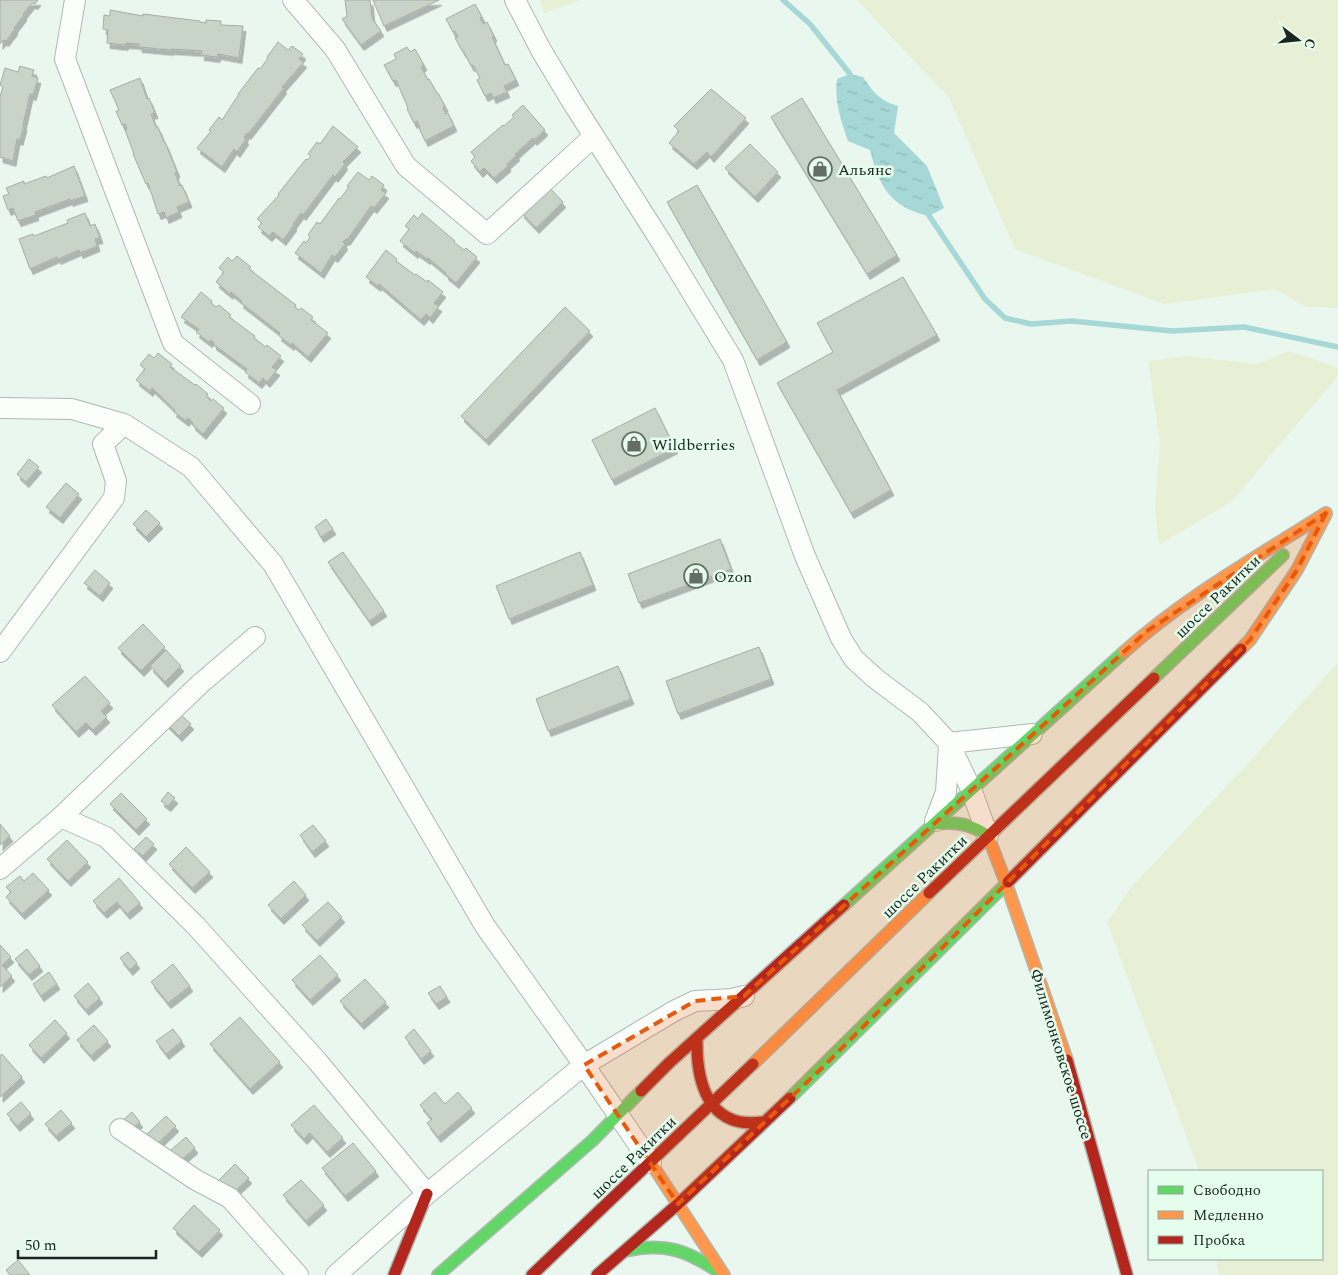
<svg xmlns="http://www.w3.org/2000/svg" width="1338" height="1275" viewBox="0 0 1338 1275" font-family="Spectral,serif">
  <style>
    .grass { fill: #e7f0d4 }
    .water { fill: url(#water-ripples) }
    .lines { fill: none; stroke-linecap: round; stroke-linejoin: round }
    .stream { stroke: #a5d8d6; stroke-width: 5.5 }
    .building { fill: #c9d4c8; stroke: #a5ada5; filter: url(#shadow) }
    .street-casing { stroke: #aeb9b2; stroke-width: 22 }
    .fast-casing { stroke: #aeb9b2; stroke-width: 14 }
    .slow-casing { stroke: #aeb9b2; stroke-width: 14 }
    .jam-casing { stroke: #aeb9b2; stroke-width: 14 }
    .street { stroke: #fcfefc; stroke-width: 20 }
    .fast { stroke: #63d668; stroke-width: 11 }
    .slow { stroke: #ff974d; stroke-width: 11 }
    .jam { stroke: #b3261e; stroke-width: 11 }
    .marked { fill: #e8590c; fill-opacity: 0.2; stroke: #e8590c; stroke-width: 4; stroke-dasharray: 10 6; stroke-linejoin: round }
    .labels { text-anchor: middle; stroke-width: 5; stroke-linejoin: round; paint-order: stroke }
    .poi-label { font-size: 16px; fill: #1c251f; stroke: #e4fdec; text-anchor: start }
    .street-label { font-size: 16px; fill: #1c251f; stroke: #e4fdec }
  </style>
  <defs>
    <pattern id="water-ripples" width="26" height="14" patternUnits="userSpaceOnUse" patternTransform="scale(1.25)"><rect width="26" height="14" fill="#a5d8d6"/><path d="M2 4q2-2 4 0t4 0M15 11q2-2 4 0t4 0" fill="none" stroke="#8db9b7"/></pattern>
    <filter id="shadow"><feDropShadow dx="3" dy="5.5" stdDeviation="0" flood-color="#0004"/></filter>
  </defs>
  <rect width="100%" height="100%" fill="#eaf7ee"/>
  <path class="grass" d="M540 0H581L544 13Z
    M857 0H1338V308L1306 307 1275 289 1164 304 1015 249 949 98Z
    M1290 351 1338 368V376L1231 502 1159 545 1155 510 1160 443 1148 361 1186 356 1256 364Z
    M1338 662V1275H1219L1216 1259H1322V1171H1199L1107 922 1131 887 1247 765Z"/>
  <path class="water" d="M850 74 863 77C873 92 880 101 898 106L894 133 927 166 944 208 929 216C890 207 879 186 870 150L848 141C841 121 834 100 837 79Z"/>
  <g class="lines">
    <path class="stream" d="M783 0 810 24 850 74 853 81
      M926 211 985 299 1005 318 1031 324 1072 321 1172 331 1244 327 1338 347"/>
  </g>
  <path class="building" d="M0 0H38L35 4 32 3 23 14 24 15 14 28 15 29 6 41 3 40 0 44Z
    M345 0H370L372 18 381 31 361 45 342 19 347 16Z
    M373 0H439L384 26Z
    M475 4 482 17 480 18 483 24 487 22 494 36 492 37 505 65 508 64 516 80 504 86 507 92 493 98 491 93 485 96 477 80 480 78 473 65 471 66 464 52H463L455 38 458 37 455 31 453 32 446 19Z
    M110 10 143 16V14L200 21V22L206 23V20L221 21V25L243 26 239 58 218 54 217 57 201 55 202 51 171 49V50L139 47V44L126 43 125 45 107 43 108 30 103 29 104 15 110 16Z
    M278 42 288 50 292 46 303 54 299 59 304 62 282 87 284 88 248 134 247 133 244 137 246 139 237 152 234 149 222 167 197 148 211 131 209 130 219 117 222 120 239 94H238L258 68 260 69 268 58 267 57Z
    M407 47 410 52 415 49 424 65 421 67 428 80 429 79 437 93H438L445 106 443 108 446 114 448 113 454 126 425 141 419 128 420 127 417 121 414 123 407 109 408 108 396 80 393 81 384 65 396 59 394 54Z
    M20 66 34 70 32 76 38 78 33 95 30 94 23 125H24L20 140 17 139 13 161 0 157V97L3 87 0 85 5 68 18 72Z
    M140 78 147 99 149 98 155 113 151 114 156 127H158L164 142H165L177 172 175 173 180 186 182 185 189 202 177 207 179 212 166 218 164 212 158 214 148 183 146 184 133 154H134L125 130 127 129 125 124 122 125 116 111 119 110 110 90Z
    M711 89 746 118 711 157 707 152 694 164 669 143 679 131 674 126Z
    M802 98 897 255 867 274 771 117Z
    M523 105 545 130 534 140 533 138 515 154 517 155 507 164 508 166 494 178 484 168 480 172 471 161 475 157 471 152 503 125 504 126 514 117 512 115Z
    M333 126 358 147 343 162 345 164 335 177 333 175 303 215 301 213 293 224 294 225 283 240 273 232 269 236 258 227 262 223 257 219 279 195 278 194 306 159 307 160 311 156 308 154 317 142 320 144Z
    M750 144 778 172 755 197 725 168Z
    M74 166 85 196 70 201V199L35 212 36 215 18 221 13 208 8 210 3 196 9 194 6 188 24 181V184L46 176 47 178Z
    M358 172 369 180 372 176 384 185 381 190 386 193 374 208 371 206 347 240 346 239 343 242 345 244 335 257 332 255 321 273 295 253 304 241 306 243 310 237 308 235 317 222 320 224 339 198 340 199 349 187 347 186Z
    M697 185 787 342 757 360 667 202Z
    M548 186 563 202 536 228 521 212Z
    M85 213 90 226 95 224 100 238 95 239 97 246 80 253 79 250 58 259 57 257 30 269 19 239 33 234 34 236 68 223 67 220Z
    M422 213 455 241 454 242 464 250 466 248 477 257 456 283 445 274 446 273 428 258 427 259 416 251 415 253 400 241 409 229 405 226 414 215 418 219Z
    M386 250 397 259 396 261 415 275 416 274 427 282 428 280 443 292 434 303 439 306 430 318 426 314 421 320 379 284 378 286 366 277Z
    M237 256 251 267 249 269 296 305 295 307 299 310 301 308 313 317 311 320 328 333 308 357 292 343 291 345 278 335 280 333 240 302 242 301 231 292 230 294 216 282 224 272 219 268 228 257 232 261Z
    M903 277 937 335 837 390 891 490 851 513 777 383 833 352 817 323Z
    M201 292 212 301 211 303 216 307 219 305 231 315 229 317 255 336 254 338 266 347 267 345 281 356 272 367 277 370 267 382 263 378 259 383 245 372 247 369 213 344 214 343 211 340 209 342 196 332 199 329 181 317Z
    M565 307 590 331 486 440 461 416Z
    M158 353 172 364 170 367 195 385 196 384 208 394 206 396 211 401 213 399 224 408 203 434 192 424 193 423 188 418 186 421 173 411 175 410 152 388 150 391 136 380 145 369 140 365 149 354 154 358Z
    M655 408 675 448 612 480 592 440Z
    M29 459 39 467 26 482 17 474Z
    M66 483 79 494 60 518 46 507Z
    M146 510 160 523 146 537 133 524Z
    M326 519 333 529 321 537 315 527Z
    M720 539 731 569 639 603 628 574Z
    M343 552 384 611 369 621 328 562Z
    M580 552 593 585 509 619 496 586Z
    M95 570 110 583 100 596 84 583Z
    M143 624 165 647 141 671 118 648Z
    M759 647 771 679 678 714 666 681Z
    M166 650 181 666 165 682 150 666Z
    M618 666 631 699 548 731 536 699Z
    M85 676 110 703 101 711 107 717 93 730 86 723 76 732 52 705Z
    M177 711 191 724 179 736 166 723Z
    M168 792 175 798 168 806 161 801Z
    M121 793 147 819 136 830 110 804Z
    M0 824 10 836 0 845Z
    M313 825 326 841 312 852 300 835Z
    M146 837 154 844 143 856 134 849Z
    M67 840 88 862 68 881 47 859Z
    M186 847 210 872 192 888 169 864Z
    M33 873 49 890 22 914 6 897 11 892 6 887 20 876 24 881Z
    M119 878 140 903 127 914 117 902 104 913 93 901Z
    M294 881 306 895 281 919 268 905Z
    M328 902 342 917 317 941 302 925Z
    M0 945 11 957 2 965 12 976 0 987Z
    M27 949 40 966 29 975 15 959Z
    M128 952 137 963 130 970 120 958Z
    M320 955 338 975 310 1000 292 980Z
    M173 964 190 986 168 1003 151 982Z
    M49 972 57 984 41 996 33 984Z
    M365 979 386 1002 361 1024 340 1001Z
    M88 983 100 998 86 1010 74 996Z
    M440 986 447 997 436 1004 428 993Z
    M240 1017 280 1062 250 1089 210 1044Z
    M55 1020 67 1033 41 1058 29 1045Z
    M94 1025 108 1041 91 1056 77 1040Z
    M173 1029 182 1041 166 1054 156 1041Z
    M414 1029 431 1051 421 1059 405 1037Z
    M2 1054 22 1077 0 1097V1056Z
    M435 1092 445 1104 458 1092 472 1108 438 1137 427 1123 432 1119 420 1105Z
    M21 1102 31 1114 17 1126 7 1114Z
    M314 1105 343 1138 327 1152 310 1133 304 1139 291 1125Z
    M61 1110 72 1123 56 1136 45 1124Z
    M132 1112 140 1122 128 1132 120 1123Z
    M166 1116 176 1126 156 1145 146 1135Z
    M186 1137 195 1148 180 1161 171 1150Z
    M353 1143 376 1171 345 1196 322 1168Z
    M235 1164 249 1178 232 1194 219 1180Z
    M301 1180 324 1205 306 1221 283 1195Z
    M194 1205 220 1230 199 1252 173 1228Z
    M18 1260 30 1275H10L6 1270Z"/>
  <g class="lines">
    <g class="street-casing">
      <path id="street" d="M75 0 65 59 173 343 250 404
        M293 0 335 49 406 166 487 234 593 137
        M515 0 541 50 571 100 660 240 733 360 805 556 841 638 854 659 876 679 920 712 949 743 971 789 988 836
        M0 408 72 409 124 424 191 467 273 564 485 926 584 1065 651 1163
        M0 652 114 498 116 481 103 444 124 424
        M949 743 1032 734
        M61 817 106 837 196 926 318 1062 427 1194
        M935 821 946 792 949 745
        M0 869 61 817 200 684 255 637
        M120 1129 196 1180 230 1198 298 1275
        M336 1275 427 1194 584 1065 674 1011 695 1001 732 999 744 996"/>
    </g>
    <g class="fast-casing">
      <path id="fast" d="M1154 678 1283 555
        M935 824C955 821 971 824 988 836
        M844 905 1124 652
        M790 1098 1008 882
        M625 1251C665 1242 686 1250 719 1272
        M438 1275 593 1140 641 1091"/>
    </g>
    <g class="slow-casing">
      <path id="slow" d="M1241 649 1250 640 1297 570 1326 514
        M1124 652C1185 597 1257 557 1326 513
        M988 836 1006 883 1067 1060
        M753 1064 929 893
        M651 1163 724 1275"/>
    </g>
    <g class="jam-casing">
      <path id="jam" d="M1008 882 1241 649
        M929 893 1154 678
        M697 1038C696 1082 708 1130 763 1122
        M1067 1060 1127 1275
        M641 1091 669 1063 844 905
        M394 1275 427 1194
        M532 1275 753 1064
        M597 1275 678 1204 790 1098"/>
    </g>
    <use href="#street" class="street"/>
    <use href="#fast" class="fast"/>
    <use href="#slow" class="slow"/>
    <use href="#jam" class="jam"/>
  </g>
  <path class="marked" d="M1326 513 1297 570 1250 640 822 1068 678 1204 584 1065 695 1001 744 996 1147 631Z"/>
  <defs>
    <g id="shop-ring" transform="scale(1.25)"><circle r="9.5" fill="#e4fdec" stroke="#646e67" stroke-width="1.5"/><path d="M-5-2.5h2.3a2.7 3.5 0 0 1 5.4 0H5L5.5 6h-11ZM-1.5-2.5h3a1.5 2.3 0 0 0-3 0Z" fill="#646e67"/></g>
  </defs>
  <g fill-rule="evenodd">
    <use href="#shop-ring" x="820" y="169"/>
    <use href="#shop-ring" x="634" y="444"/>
    <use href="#shop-ring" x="696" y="576"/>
  </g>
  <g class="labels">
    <g class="poi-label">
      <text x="838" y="175">Альянс</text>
      <text x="652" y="450">Wildberries</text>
      <text x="714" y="582">Ozon</text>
    </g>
    <g class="street-label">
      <text transform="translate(1217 596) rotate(-44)" y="6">шоссе Ракитки</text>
      <text transform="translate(924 876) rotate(-44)" y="6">шоссе Ракитки</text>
      <text transform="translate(1062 1054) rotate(73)" y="6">Филимонковское шоссе</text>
      <text transform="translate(633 1157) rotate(-44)" y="6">шоссе Ракитки</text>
    </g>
  </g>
  <rect x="1148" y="1170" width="175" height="90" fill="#e4fdec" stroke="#94a79a"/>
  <rect x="1158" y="1186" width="25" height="8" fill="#63d668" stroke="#94a79a"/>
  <text x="1193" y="1195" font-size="15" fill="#1c251f">Свободно</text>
  <rect x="1158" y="1211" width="25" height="8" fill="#ff974d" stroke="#94a79a"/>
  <text x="1193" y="1220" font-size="15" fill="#1c251f">Медленно</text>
  <rect x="1158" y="1236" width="25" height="8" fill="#b3261e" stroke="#94a79a"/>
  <text x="1193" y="1245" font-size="15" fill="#1c251f">Пробка</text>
  <g transform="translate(1298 40) rotate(106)" stroke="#e4fdec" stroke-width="4" paint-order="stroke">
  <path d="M0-4L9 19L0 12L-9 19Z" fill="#1c251f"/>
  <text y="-8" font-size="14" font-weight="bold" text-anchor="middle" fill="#1c251f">С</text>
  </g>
  <path d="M18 1250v8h138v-8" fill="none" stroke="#1c251f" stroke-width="2.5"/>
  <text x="25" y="1250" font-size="15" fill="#1c251f" stroke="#e4fdec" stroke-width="4" paint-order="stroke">50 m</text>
</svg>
